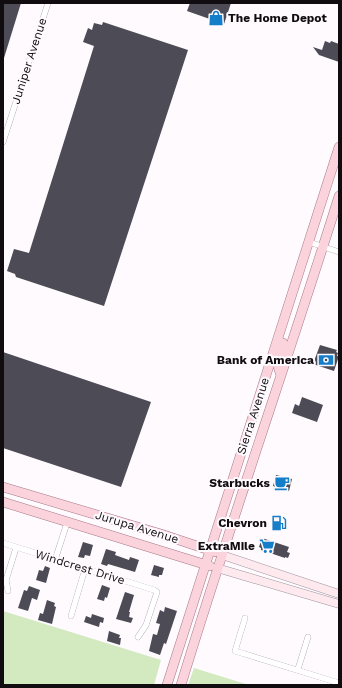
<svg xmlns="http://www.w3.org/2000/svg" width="342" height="688" viewBox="0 0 342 688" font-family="'Work Sans',sans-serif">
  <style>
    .green { fill: #d3e9bf }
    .building { fill: #4c4b56 }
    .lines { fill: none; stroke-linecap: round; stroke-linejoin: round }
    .street-casing { stroke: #9e959e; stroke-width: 6 }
    .secondary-casing { stroke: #9e959e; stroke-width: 9 }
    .primary-casing { stroke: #a77a86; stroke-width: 10 }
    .street { stroke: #fff; stroke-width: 5.5 }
    .secondary { stroke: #fde9ee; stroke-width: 8 }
    .primary { stroke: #fbd3dc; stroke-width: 9 }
    .labels { text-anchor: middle; stroke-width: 4; stroke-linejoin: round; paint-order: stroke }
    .poi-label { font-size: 12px; font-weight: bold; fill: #100c10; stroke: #fefafe; text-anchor: end }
    .street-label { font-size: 12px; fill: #100c10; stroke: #fefafe }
  </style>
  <rect width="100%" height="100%" fill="#fefafe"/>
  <path class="green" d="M3 611 161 660 154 685H3Z
    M194 668 249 685H188Z"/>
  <path class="building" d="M3 3H21L4 58H3Z
    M190 3H231L224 24 187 11Z
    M103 22 188 50 104 306 16 277 15 274 7 271 14 249 29 253 94 46 83 42 88 28 92 30 94 23 102 25Z
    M325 41 330 43 331 41 339 44V62L319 55 313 47 322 50Z
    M320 345 337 350 336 352 338 353 337 356H339L334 371 313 364Z
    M3 352 151 402 121 487 3 448Z
    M302 397 323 405 317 422 292 413 295 404 299 406Z
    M276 475 292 479 289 491 273 486Z
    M262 538 289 547 287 552 290 553 288 558 285 557V558L261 550V548L259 547Z
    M83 542 93 545 90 556 85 555 84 558 78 557Z
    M106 549 116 552 115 555 129 560 130 557 139 560 135 572 108 564 107 566 101 564Z
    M154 565 164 568 162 575H159V577L151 575Z
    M45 566 50 568 46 583 36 580 39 570 43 571Z
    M102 585 110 588 107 598 105 597 104 601 97 599Z
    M29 586 40 590 37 600 32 598 28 611 18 608 24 590 27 591Z
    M125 592 134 595 129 612H130L129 617 133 618 131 623 116 619Z
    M47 600 55 603 54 606 56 607 52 624 38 620 40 613 43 614Z
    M165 607 177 611 166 644 164 643 160 655 149 651 153 634 157 635 160 624 156 623 160 610 164 612Z
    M92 614 104 618 103 623 100 622 99 627 84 622 86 616 91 618Z
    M109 631 120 635 119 638H121L120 645 107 641Z"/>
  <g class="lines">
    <g class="street-casing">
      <path id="street" d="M3 142 48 3
        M309 242 339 252
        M3 543 154 590 157 592 146 625 138 637
        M55 560 67 523
        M8 591 6 580 16 548
        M71 616 85 569
        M245 618 235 651 339 683
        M298 669 308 637"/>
    </g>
    <g class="secondary-casing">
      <path id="secondary" d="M222 555 339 594
        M217 568 339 604"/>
    </g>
    <g class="primary-casing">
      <path id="primary" d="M281 375C275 361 278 357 283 343
        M3 487 161 534 215 552
        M3 502 210 566
        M167 685 339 147
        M181 685C231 521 288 359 339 196"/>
    </g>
    <use href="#street" class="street"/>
    <use href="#secondary" class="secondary"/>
    <use href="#primary" class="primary"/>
  </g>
  <defs>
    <g id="shop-bare" transform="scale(1.2)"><path d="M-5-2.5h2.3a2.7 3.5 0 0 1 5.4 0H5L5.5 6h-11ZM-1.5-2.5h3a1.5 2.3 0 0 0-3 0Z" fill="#157ec8" stroke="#fefafe" stroke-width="2.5" paint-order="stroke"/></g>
    <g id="bank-bare" transform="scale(1.2)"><path d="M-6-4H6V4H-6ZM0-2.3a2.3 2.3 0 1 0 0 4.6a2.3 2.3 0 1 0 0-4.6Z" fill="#157ec8" stroke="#fefafe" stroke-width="2.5" paint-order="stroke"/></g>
    <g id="cafe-bare" transform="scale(1.2)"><path d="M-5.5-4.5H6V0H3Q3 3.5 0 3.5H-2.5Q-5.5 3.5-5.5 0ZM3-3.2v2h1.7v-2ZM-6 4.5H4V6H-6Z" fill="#157ec8" stroke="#fefafe" stroke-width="2.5" paint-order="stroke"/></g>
    <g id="fuel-bare" transform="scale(1.2)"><path d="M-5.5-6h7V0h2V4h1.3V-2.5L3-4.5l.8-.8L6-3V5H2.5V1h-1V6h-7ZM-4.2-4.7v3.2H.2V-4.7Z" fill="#157ec8" stroke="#fefafe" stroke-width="2.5" paint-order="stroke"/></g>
    <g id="supermarket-bare" transform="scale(1.2)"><path d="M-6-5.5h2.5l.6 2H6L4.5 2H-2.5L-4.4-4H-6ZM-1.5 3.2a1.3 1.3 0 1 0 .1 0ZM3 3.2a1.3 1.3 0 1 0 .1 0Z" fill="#157ec8" stroke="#fefafe" stroke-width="2.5" paint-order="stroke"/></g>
  </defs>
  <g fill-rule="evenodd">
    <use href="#shop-bare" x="216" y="18"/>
    <use href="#bank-bare" x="326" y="360"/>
    <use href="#cafe-bare" x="282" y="483"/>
    <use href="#fuel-bare" x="279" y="523"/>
    <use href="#supermarket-bare" x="267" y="546"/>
  </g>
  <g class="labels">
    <g class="poi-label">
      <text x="228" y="22" text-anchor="start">The Home Depot</text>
      <text x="314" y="364">Bank of America</text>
      <text x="270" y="487">Starbucks</text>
      <text x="267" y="527">Chevron</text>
      <text x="255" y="550">ExtraMile</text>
    </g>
    <g class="street-label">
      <text transform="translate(29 61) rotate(-72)" y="4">Juniper Avenue</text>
      <text transform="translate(253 416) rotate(-72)" y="4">Sierra Avenue</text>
      <text transform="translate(137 527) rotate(17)" y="4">Jurupa Avenue</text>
      <text transform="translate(80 567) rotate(17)" y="4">Windcrest Drive</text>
    </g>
  </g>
  <rect width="342" height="688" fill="none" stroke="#100c10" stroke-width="8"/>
</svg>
